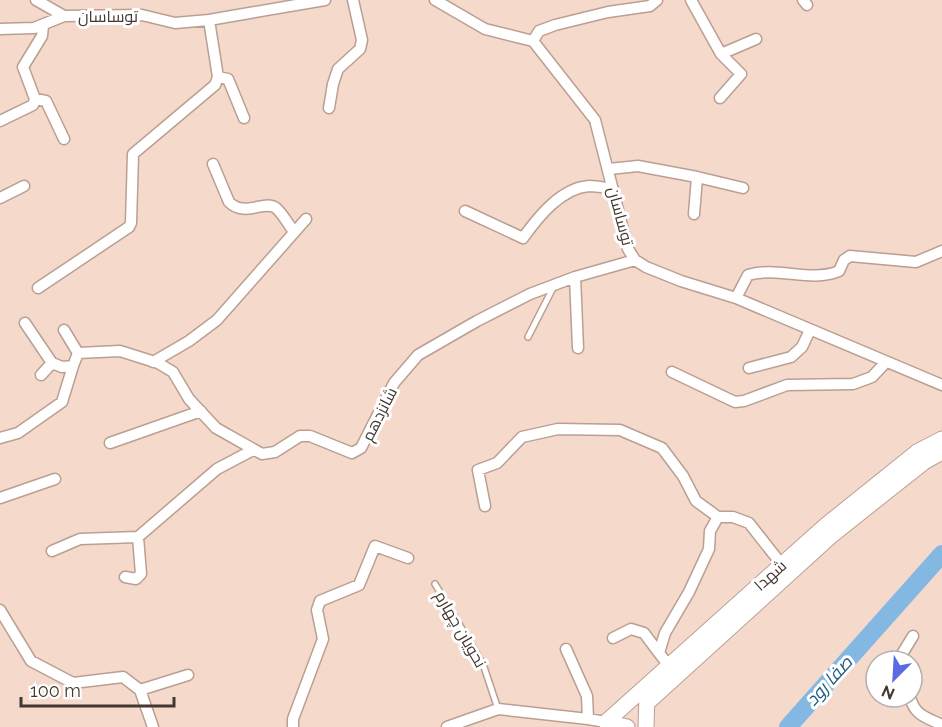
<svg xmlns="http://www.w3.org/2000/svg" width="942" height="727" viewBox="0 0 942 727" font-family="Raleway,Cairo,sans-serif">
  <style>
    .lines { fill: none; stroke-linecap: round; stroke-linejoin: round }
    .river { stroke: #83b8e2; stroke-width: 18 }
    .service-casing { stroke: #ba9f92; stroke-width: 8 }
    .minor-casing { stroke: #ba9f92; stroke-width: 13 }
    .secondary-casing { stroke: #ba9f92; stroke-width: 17 }
    .service { stroke: #fff; stroke-width: 5 }
    .minor { stroke: #fff; stroke-width: 10 }
    .secondary { stroke: #fff; stroke-width: 15 }
    .labels { text-anchor: middle; stroke-width: 6; stroke-linejoin: round; paint-order: stroke }
    .street-label { font-size: 16px; fill: #433732; stroke: #fff }
    .water-label { font-size: 18px; font-style: italic; fill: #1d5a82; stroke: #fff }
  </style>
  <rect width="100%" height="100%" fill="#f5d9cb"/>
  <g class="lines">
    <path class="river" d="M788 727 942 554"/>
    <g class="service-casing">
      <path id="service" d="M528 337 554 286
        M435 584 483 664 498 709"/>
    </g>
    <g class="minor-casing">
      <path id="minor" d="M36 0 64 16 142 15 175 23 209 20 325 0
        M435 0 485 29 533 41 595 120 628 249 635 260 646 267 681 281 736 298 942 385
        M691 0 721 54 741 74 720 98
        M803 0 807 5
        M0 29 34 28 64 16
        M533 41 539 31 555 25 608 12 650 6 657 0
        M721 54 756 39
        M218 77 228 79 244 118
        M35 99 46 101 64 139
        M329 108 333 84 338 69 360 49 362 40 353 0
        M0 121 33 105 35 99 23 67 42 36 43 25
        M213 164 229 202C245 218 265 199 276 208 283 214 288 224 294 232
        M609 169 638 166 697 177 694 214
        M697 177 743 188
        M0 198 24 186
        M465 211 523 238C538 217 561 188 589 186 597 186 606 188 613 189
        M575 277 578 348
        M38 288 129 227 131 223 133 154 215 85 218 77 209 20
        M736 298 748 275C778 266 811 283 839 271L844 260 850 256 916 262 942 251
        M25 323 52 363 62 367 73 366 78 353 120 351 158 363 173 372 189 399 216 428 262 454 275 452 300 436H310L352 453 361 448 394 383 418 355 477 321 530 294 575 277 635 260
        M64 330 78 353
        M153 362 189 341 217 320 306 219
        M749 368 791 357 802 347 810 330
        M672 372 735 402 744 401 787 385 853 384 872 377 886 362
        M41 375 52 363
        M0 438 18 433 62 402 73 366
        M110 443 201 411
        M0 498 55 479
        M485 506 478 470 497 463 522 437 558 429 620 430 662 448 683 476 696 501 718 517H733L749 523 786 570
        M52 551 80 539 138 537 217 469 253 450
        M125 577 136 579 141 574 138 537
        M0 610 31 661 73 683 123 677 140 690 153 727
        M613 638 631 629 644 633 659 653
        M566 649 587 696 588 719
        M900 661 899 659 913 636
        M669 666 659 653 665 633 689 592 709 549 710 531 718 517
        M140 690 188 675
        M910 697C915 716 926 717 942 725
        M293 727V719L323 639 317 610 320 601 359 585 375 546 408 558
        M447 727 498 709 588 719 606 722"/>
    </g>
    <g class="secondary-casing">
      <path id="secondary" d="M647 703 832 535 924 462 942 452
        M606 722 825 526 917 452 942 439
        M606 722 627 727
        M646 727 647 694"/>
    </g>
    <use href="#service" class="service"/>
    <use href="#minor" class="minor"/>
    <use href="#secondary" class="secondary"/>
  </g>
  <g class="labels">
    <g class="street-label">
      <text x="108" y="22">توساسان</text>
      <text transform="translate(621 216) rotate(75)" y="6">توساسان</text>
      <text transform="translate(379 414) rotate(-63)" y="6">شانزدهم</text>
      <text transform="translate(770 575) rotate(-42)" y="6">شهدا</text>
      <text transform="translate(461 629) rotate(60)" y="6">نحویان چهارم</text>
    </g>
    <g class="water-label">
      <text transform="translate(829 681) rotate(-48)" y="6">صفا رود</text>
    </g>
  </g>
  <g transform="translate(894 679) rotate(204)"><circle r="28" fill="#ffffff" stroke="#b4afad" stroke-width="1.5"/>
  <path d="M0-4.5L10 22L0 15L-10 22Z" fill="#5c6be2"/>
  <text y="-9" font-size="16" font-weight="bold" text-anchor="middle" fill="#433732">N</text>
  </g>
  <path d="M21 697v9h153v-9" fill="none" stroke="#433732" stroke-width="3"/>
  <text x="30" y="697" font-size="18" fill="#433732" stroke="#ffffff" stroke-width="4.5" paint-order="stroke">100 m</text>
</svg>
